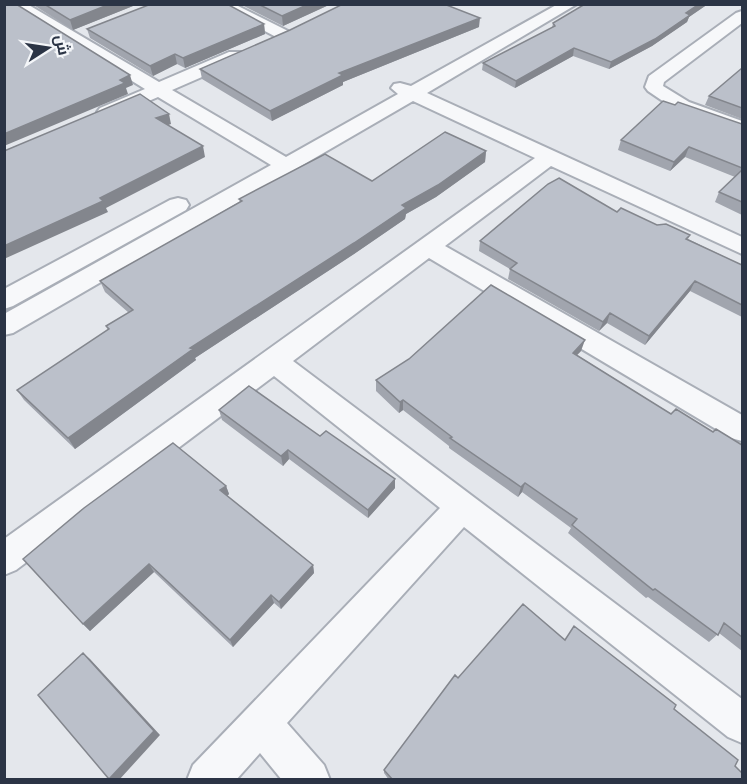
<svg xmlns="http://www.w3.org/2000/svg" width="747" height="784" viewBox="0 0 747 784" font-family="'Alegreya Sans',Cairo,sans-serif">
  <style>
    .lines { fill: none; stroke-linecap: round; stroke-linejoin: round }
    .minor-casing { stroke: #a9aeb7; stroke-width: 4 }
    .minor { fill: #f7f8fa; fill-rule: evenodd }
    .wall { fill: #a1a5ae }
    .shaded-wall { fill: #83868d }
    .building { fill: #bbc0ca; stroke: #83868d; stroke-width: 1.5 }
  </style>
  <rect width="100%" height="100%" fill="#e4e7ec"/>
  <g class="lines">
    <g class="minor-casing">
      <path id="minor" d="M8 4H27L159 82 229 52H241L244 56 241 60 172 90 286 157 398 94 391 88 394 84 400 83 411 86 558 4H577L427 93 742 237V254L551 166 445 246 742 415V441L731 438 429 258 293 361 742 699V743L728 737 464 527 287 723 324 765 330 780H282L260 753 236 780H187L193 765 440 508 274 376 16 570 4 575V539L535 158 413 101 13 333 4 335V314L271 165 158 97 114 116H100L97 112 100 108 145 89Z
        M214 4H234L290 32 292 35 284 40 278 38Z
        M742 11V23L664 82 663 86 689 102 742 121V134L676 110 648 91 645 87 649 76 736 13Z
        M178 198 186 200 189 205 186 210 13 306 4 309V289L170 200Z"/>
    </g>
    <use href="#minor" class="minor"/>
  </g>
  <path class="wall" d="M32 4H138L73 30Z
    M240 4H331L283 26Z
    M585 4H708L689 17 687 22 652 46 609 69 573 56 515 88 482 70 483 63 552 28 553 23Z
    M264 24 265 34 185 68 177 64 153 76 90 38 87 29Z
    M479 27 343 82V85L272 121 202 79 200 69 290 30Z
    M742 69V119L705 105 709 96Z
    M675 105 742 124V215L715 202 719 192 735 177 685 157 670 171 618 150 621 140Z
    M486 151 485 162 436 197 406 214 405 219 354 254 195 358 196 360 75 449 24 400 17 390 108 330 106 326 129 313 105 292 100 281 240 202 239 199 372 181Z
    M617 212 690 235 688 239 742 265V317L690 291 645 345 607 323 599 331 508 279 510 269 479 251 480 241Z
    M581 351 577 355 671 414 742 445V651L719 633 709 642 648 597 646 598 568 533 571 528 522 492 518 497 449 448V446L403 410 399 413 376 391V380Z
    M219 410 320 436 395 479V488L368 518 289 459 283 466 222 420Z
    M226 486 229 494 227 496 313 565 314 573 281 609 274 603 233 647 154 572 90 631 83 624Z
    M564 640 674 709 735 766 742 780H389L384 773V770L458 678Z"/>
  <path class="shaded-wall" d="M110 4H138L73 30 70 20Z
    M309 4H331L283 26 282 16Z
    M699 4H708L689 17 687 22 652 46 609 69 611 62Z
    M480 18 479 27 343 82V85L272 121 270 111 339 73Z
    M264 24 265 34 185 68 183 58Z
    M574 48 573 56 515 88 516 81Z
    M175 54 177 64 153 76 150 66Z
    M130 75 133 85 126 88 128 94 4 146V134Z
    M169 114 171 124 158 129 156 118Z
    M203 146 205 157 106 208 108 212 4 259V246Z
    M689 147 685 157 670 171 674 162Z
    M486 151 485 162 436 197 406 214 405 219 354 254 195 358 196 360 75 449 68 438 190 348 402 205Z
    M695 281 690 291 645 345 649 336Z
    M610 313 607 323 599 331 603 322Z
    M585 340 581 351 569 363 573 353Z
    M403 400V410L399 413 400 402Z
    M288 450 289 459 283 466 281 456Z
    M395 479V488L368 518V510Z
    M525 483 522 492 518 497 521 487Z
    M226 486 229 494 224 499 220 490Z
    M149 564 154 572 90 631 83 624Z
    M313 565 314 573 281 609 279 602Z
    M271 595 274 603 233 647 230 640Z
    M83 653 90 659 160 735 119 780 109 779Z"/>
  <path class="building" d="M4 4H16L130 75 120 80 125 83 4 134Z
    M44 4H110L70 20Z
    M151 4H227L264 24 183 58 175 54 150 66 87 29Z
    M258 4H309L282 16Z
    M343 4H444L480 18 339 73 343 75 270 111 200 69 290 30Z
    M585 4H699L686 13 690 15 655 39 611 62 574 48 516 81 483 63 555 26 553 23Z
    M742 68V108L709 96Z
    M140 94 169 114 156 118 203 146 100 198 103 201 4 246V151Z
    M663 101 675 105 678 102 742 124V168L689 147 674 162 621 140Z
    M445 132 486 151 438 185 402 205 406 208 354 243 190 348 193 349 68 438 17 390 109 329 106 326 133 310 100 281 242 201 239 199 325 154 372 181Z
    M742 170V202L719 192Z
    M559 178 617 212 621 208 657 225 666 224 690 235 686 239 742 265V305L695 281 649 336 610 313 603 322 510 269 517 263 480 241 548 184Z
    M491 285 585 340 573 353 671 414 676 409 713 432 716 429 742 445V637L724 623 718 635 655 589 653 590 572 525 577 519 525 483 521 487 450 438 452 437 403 400 400 402 376 380 409 359Z
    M249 386 320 436 326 431 395 479 368 510 288 450 281 456 219 410Z
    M173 443 226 486 220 490 313 565 279 602 271 595 230 640 149 564 83 624 23 559 84 508Z
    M523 604 565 640 574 626 676 705 674 709 738 760 735 766 742 773V780H393L384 770 455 675 458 678Z
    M83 653 154 731 109 779 38 695Z"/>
  <rect width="747" height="784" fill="none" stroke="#2b3445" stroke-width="12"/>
  <g transform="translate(48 48) rotate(78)" stroke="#f4f6f9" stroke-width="4.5" paint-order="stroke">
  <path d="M0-4.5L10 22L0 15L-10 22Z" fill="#2b3445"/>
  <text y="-9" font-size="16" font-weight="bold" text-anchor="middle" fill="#2b3445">ش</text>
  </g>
</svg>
